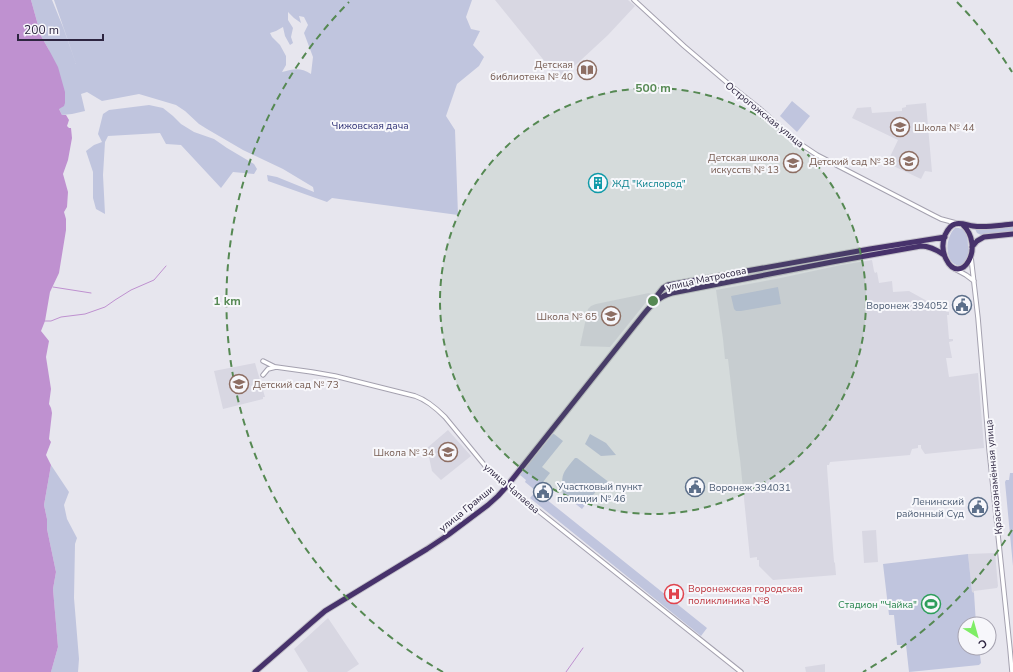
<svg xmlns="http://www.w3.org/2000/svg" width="1013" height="672" viewBox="0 0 1013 672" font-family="'Nunito Sans',sans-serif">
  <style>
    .built { fill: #d8d7e2 }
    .green { fill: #c0c5de; fill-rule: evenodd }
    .water { fill: #bf91d0 }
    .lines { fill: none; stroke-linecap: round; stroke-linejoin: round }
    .stream { stroke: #bf91d0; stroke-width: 1 }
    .minor-casing { stroke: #a4a1af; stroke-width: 5.5 }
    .highway-casing { stroke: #c4c2ca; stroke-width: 7 }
    .minor { stroke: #fff; stroke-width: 3.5 }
    .highway { stroke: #47326b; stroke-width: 5 }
    .ring { fill: none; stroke: #568953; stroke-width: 2; stroke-dasharray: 7 5 }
    .labels { text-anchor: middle; stroke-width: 4; stroke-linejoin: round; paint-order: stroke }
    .education-label { font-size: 10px; fill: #785e54; stroke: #f7f7fb; text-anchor: end }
    .street-label { font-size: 10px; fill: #2d2540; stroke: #f7f7fb }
    .park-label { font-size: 10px; fill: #313376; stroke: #f7f7fb }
    .culture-label { font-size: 10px; fill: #0d838f; stroke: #f7f7fb; text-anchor: start }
    .service-label { font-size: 10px; fill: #4e5e75; stroke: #f7f7fb; text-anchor: end }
    .health-label { font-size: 10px; fill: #be3a42; stroke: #f7f7fb; text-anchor: start }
    .leisure-label { font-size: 10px; fill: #27864d; stroke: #f7f7fb; text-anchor: end }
    .centre { fill: #568953; stroke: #f7f7fb; stroke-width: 2 }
    .ring-label { font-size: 12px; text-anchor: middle; font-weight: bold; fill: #568953; stroke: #f7f7fb; stroke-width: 4; stroke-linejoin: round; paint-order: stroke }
  </style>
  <rect width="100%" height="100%" fill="#e7e6ee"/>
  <path class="built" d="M495 0H628L635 6 608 35 581 60 559 79Z
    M926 103 932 172 925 171 921 179 887 163 898 140 852 118 857 108 871 107 872 113 902 111V108L906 107V105Z
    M791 154 804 162 796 174 782 164Z
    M872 260 874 271 875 273 877 272 879 283 892 281 893 292 909 291 947 312H949V315H947L949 339H953V341L949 342 952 358H946L949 377 978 373 984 448 925 454 921 448V445H918V448L912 449 910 455 830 462 829 465H827V467L834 562 835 563 836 575 773 580 759 566V560H757V557L750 558 740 459 737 438 728 359H725L723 339 716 290 776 279 841 265Z
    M649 293 651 294V296L610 347 580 346 588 309 591 306 596 304Z
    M255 363 265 397H263V399L223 409 214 371Z
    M448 430 471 456 441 480 432 471 427 448Z
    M876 530 878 562 864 563 862 531Z
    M995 553 998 586 997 588 974 591V593H972L968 554Z
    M328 618 359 664 347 672H308L294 649Z
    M825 664V672H806L805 667Z"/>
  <path class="green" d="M31 0H52L63 27 76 64 54 0H472L466 17 471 29 480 31 473 45 484 57 479 66 457 84 446 116 455 130 458 215 332 198 327 202 268 181 267 175 277 177 314 192 313 187 283 169 243 150 207 129 199 124 185 111 176 105 139 94 102 101 87 92 81 94 85 111 72 114 62 115 59 109 49 50 41 36ZM288 12 294 18 301 23 299 16 304 17 308 25 304 33 313 57 311 74C300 67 294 69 282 72L286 65V56L280 45 272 37 270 33 276 31 283 27 285 36 290 45 293 43 291 37 293 28 288 20Z
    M792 101 810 116 797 132 780 116Z
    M149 105 163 108 173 116 181 124 194 132 214 139 227 148 254 164 257 169 254 174 233 172 221 188 181 145 166 144 160 133 108 136 105 142 103 175 105 214 96 209 93 198V172L86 151 94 145 102 142 98 134 103 114 109 110Z
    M1013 226V233L981 235 977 233 975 229Z
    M955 228C967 227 968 236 968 246 969 250 970 255 968 259 966 262 963 264 961 266 943 265 945 237 955 228Z
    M778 287 781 304 741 311H736L734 309 731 296Z
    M553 434H554L563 441 542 467 550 473 536 491 707 628 701 636 530 498 536 491 525 482 526 480 520 475Z
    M590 434 606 443 616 455 601 456 585 444Z
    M575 458H577L610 483 606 488 601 485 582 509 563 494C561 473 562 474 575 458Z
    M51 465 69 492 64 505 67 519 77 538 75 544 74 598 79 659 78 672H51L58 647 53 589 56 572 47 529V519L44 505Z
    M1010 473H1013V566L1005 482 1006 480H1009Z
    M968 554 972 592 974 593 976 624H965V648H979L981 663 979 665 909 672 906 645H897L894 615H889L883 564Z"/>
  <path class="water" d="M0 0H31L41 36 49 50 58 67 65 92V103L64 106 59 109 62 115H66L69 120 67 126 69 128H71L72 138 68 160 63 174 68 192 67 207 64 212 66 219V230L59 273 50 292 45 321 41 331 49 341 46 357 51 389 49 404 51 408 52 413 49 439 51 442 46 455 51 465 44 505 47 519V529L56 572 53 589 58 647 51 672H0Z"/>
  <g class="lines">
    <path class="stream" d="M53 287 91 293
      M45 321H51L61 317 85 314 105 307 115 300 131 290 154 280 166 266
      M566 672 583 648"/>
    <g class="minor-casing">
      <path id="minor" d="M634 0 684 46 731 86 760 109 796 141 817 155 933 215 941 219 956 223
        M971 257 978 318 989 449 1010 649 1012 672
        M955 269 966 275 974 281
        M263 361 275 367
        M263 375 268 369 276 367 312 372 335 376 415 396C427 400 436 408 445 417L486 467 507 486 741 672"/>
    </g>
    <g class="highway-casing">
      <path id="highway" d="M962 224C987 247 960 288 946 259 942 251 942 243 945 235 947 231 950 225 955 224 960 222 967 225 973 226 986 228 1000 225 1013 224
        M972 247 977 241 984 237 1013 234
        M652 302 663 288 668 285 870 249 945 237
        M255 672 311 623 325 611 427 549 448 535 488 505 498 496 507 486 635 325C645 313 655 297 672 293L832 262 921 246C930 246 937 250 944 255"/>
    </g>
    <use href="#minor" class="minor"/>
    <use href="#highway" class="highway"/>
  </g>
  <circle cx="653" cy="301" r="213" fill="#568953" fill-opacity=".12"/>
  <g class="ring">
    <circle cx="653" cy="301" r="213"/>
    <path d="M1012 530A426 426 0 0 1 863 672M443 672A426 426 0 0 1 349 2M957 2A426 426 0 0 1 1012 72"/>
  </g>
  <defs>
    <g id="library-ring" transform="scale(1)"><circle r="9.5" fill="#f7f7fb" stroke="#8d6e63" stroke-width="1.5"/><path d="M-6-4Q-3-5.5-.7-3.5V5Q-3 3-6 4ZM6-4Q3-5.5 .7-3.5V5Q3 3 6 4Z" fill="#8d6e63"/></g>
    <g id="school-ring" transform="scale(1)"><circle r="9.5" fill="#f7f7fb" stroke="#8d6e63" stroke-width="1.5"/><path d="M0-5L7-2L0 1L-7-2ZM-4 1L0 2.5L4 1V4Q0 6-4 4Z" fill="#8d6e63"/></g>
    <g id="building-ring" transform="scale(1)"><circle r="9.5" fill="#f7f7fb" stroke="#0f9aa8" stroke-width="1.5"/><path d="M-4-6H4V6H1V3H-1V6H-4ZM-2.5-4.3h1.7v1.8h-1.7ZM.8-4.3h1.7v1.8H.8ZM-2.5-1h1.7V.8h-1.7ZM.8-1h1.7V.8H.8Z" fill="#0f9aa8"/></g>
    <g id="civic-ring" transform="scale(1)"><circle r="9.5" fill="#f7f7fb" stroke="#5c6f8a" stroke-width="1.5"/><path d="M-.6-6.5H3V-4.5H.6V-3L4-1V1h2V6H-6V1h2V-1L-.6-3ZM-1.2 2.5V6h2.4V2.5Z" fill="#5c6f8a"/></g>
    <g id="hospital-ring" transform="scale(1)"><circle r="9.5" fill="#f7f7fb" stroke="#e0444e" stroke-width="1.5"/><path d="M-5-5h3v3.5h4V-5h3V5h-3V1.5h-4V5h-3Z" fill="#e0444e"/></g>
    <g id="stadium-ring" transform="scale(1)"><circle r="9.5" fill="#f7f7fb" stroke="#2e9e5b" stroke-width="1.5"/><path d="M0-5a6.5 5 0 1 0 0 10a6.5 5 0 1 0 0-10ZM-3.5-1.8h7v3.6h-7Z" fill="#2e9e5b"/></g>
  </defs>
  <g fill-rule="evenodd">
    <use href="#library-ring" x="587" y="70"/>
    <use href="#school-ring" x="900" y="127"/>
    <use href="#school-ring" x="909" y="161"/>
    <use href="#school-ring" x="793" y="163"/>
    <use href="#building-ring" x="598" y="183"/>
    <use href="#civic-ring" x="962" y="305"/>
    <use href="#school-ring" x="611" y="316"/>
    <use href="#school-ring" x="239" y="384"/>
    <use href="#school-ring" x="448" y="452"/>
    <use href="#civic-ring" x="695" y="487"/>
    <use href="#civic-ring" x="543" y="492"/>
    <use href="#civic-ring" x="978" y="507"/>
    <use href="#hospital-ring" x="674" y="594"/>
    <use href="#stadium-ring" x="931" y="604"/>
  </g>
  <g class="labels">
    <g class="education-label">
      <text x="573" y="68">Детская<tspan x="573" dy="12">библиотека № 40</tspan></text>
      <text x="914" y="131" text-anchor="start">Школа № 44</text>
      <text x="779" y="161">Детская школа<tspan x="779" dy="12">искусств № 13</tspan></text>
      <text x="895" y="165">Детский сад № 38</text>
      <text x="597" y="320">Школа № 65</text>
      <text x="253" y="388" text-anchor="start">Детский сад № 73</text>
      <text x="434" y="456">Школа № 34</text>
    </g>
    <g class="street-label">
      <text transform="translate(765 114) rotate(39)" y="4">Острогожская улица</text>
      <text transform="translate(706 278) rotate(-12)" y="4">улица Матросова</text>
      <text transform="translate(993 477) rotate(-95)" y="4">Краснознамённая улица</text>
      <text transform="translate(512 488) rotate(41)" y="4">улица Чапаева</text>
      <text transform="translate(466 508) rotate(-39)" y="4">улица Грамши</text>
    </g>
    <g class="park-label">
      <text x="370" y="129">Чижовская дача</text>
    </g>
    <g class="culture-label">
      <text x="612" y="187">ЖД "Кислород"</text>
    </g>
    <g class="service-label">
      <text x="948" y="309">Воронеж 394052</text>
      <text x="557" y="490" text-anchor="start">Участковый пункт<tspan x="557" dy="12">полиции № 46</tspan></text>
      <text x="709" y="491" text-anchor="start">Воронеж 394031</text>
      <text x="964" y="505">Ленинский<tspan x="964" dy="12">районный Суд</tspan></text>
    </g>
    <g class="health-label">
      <text x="688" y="592">Воронежская городская<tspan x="688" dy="12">поликлиника №8</tspan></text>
    </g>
    <g class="leisure-label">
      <text x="917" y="608">Стадион "Чайка"</text>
    </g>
  </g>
  <circle cx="653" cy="301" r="6" class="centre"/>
  <g class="ring-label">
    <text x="653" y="92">500 m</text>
    <text x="227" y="305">1 km</text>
  </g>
  <g transform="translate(977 636) rotate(143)"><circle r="19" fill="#f7f7fb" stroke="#a6a3b0"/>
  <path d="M0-3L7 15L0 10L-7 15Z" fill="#7eed66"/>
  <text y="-6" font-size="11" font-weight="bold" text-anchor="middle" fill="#2d2540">С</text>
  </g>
  <path d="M18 34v6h85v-6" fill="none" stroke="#2d2540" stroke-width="2"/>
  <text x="24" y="34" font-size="12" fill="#2d2540" stroke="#f7f7fb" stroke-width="3" paint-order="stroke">200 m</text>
</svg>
